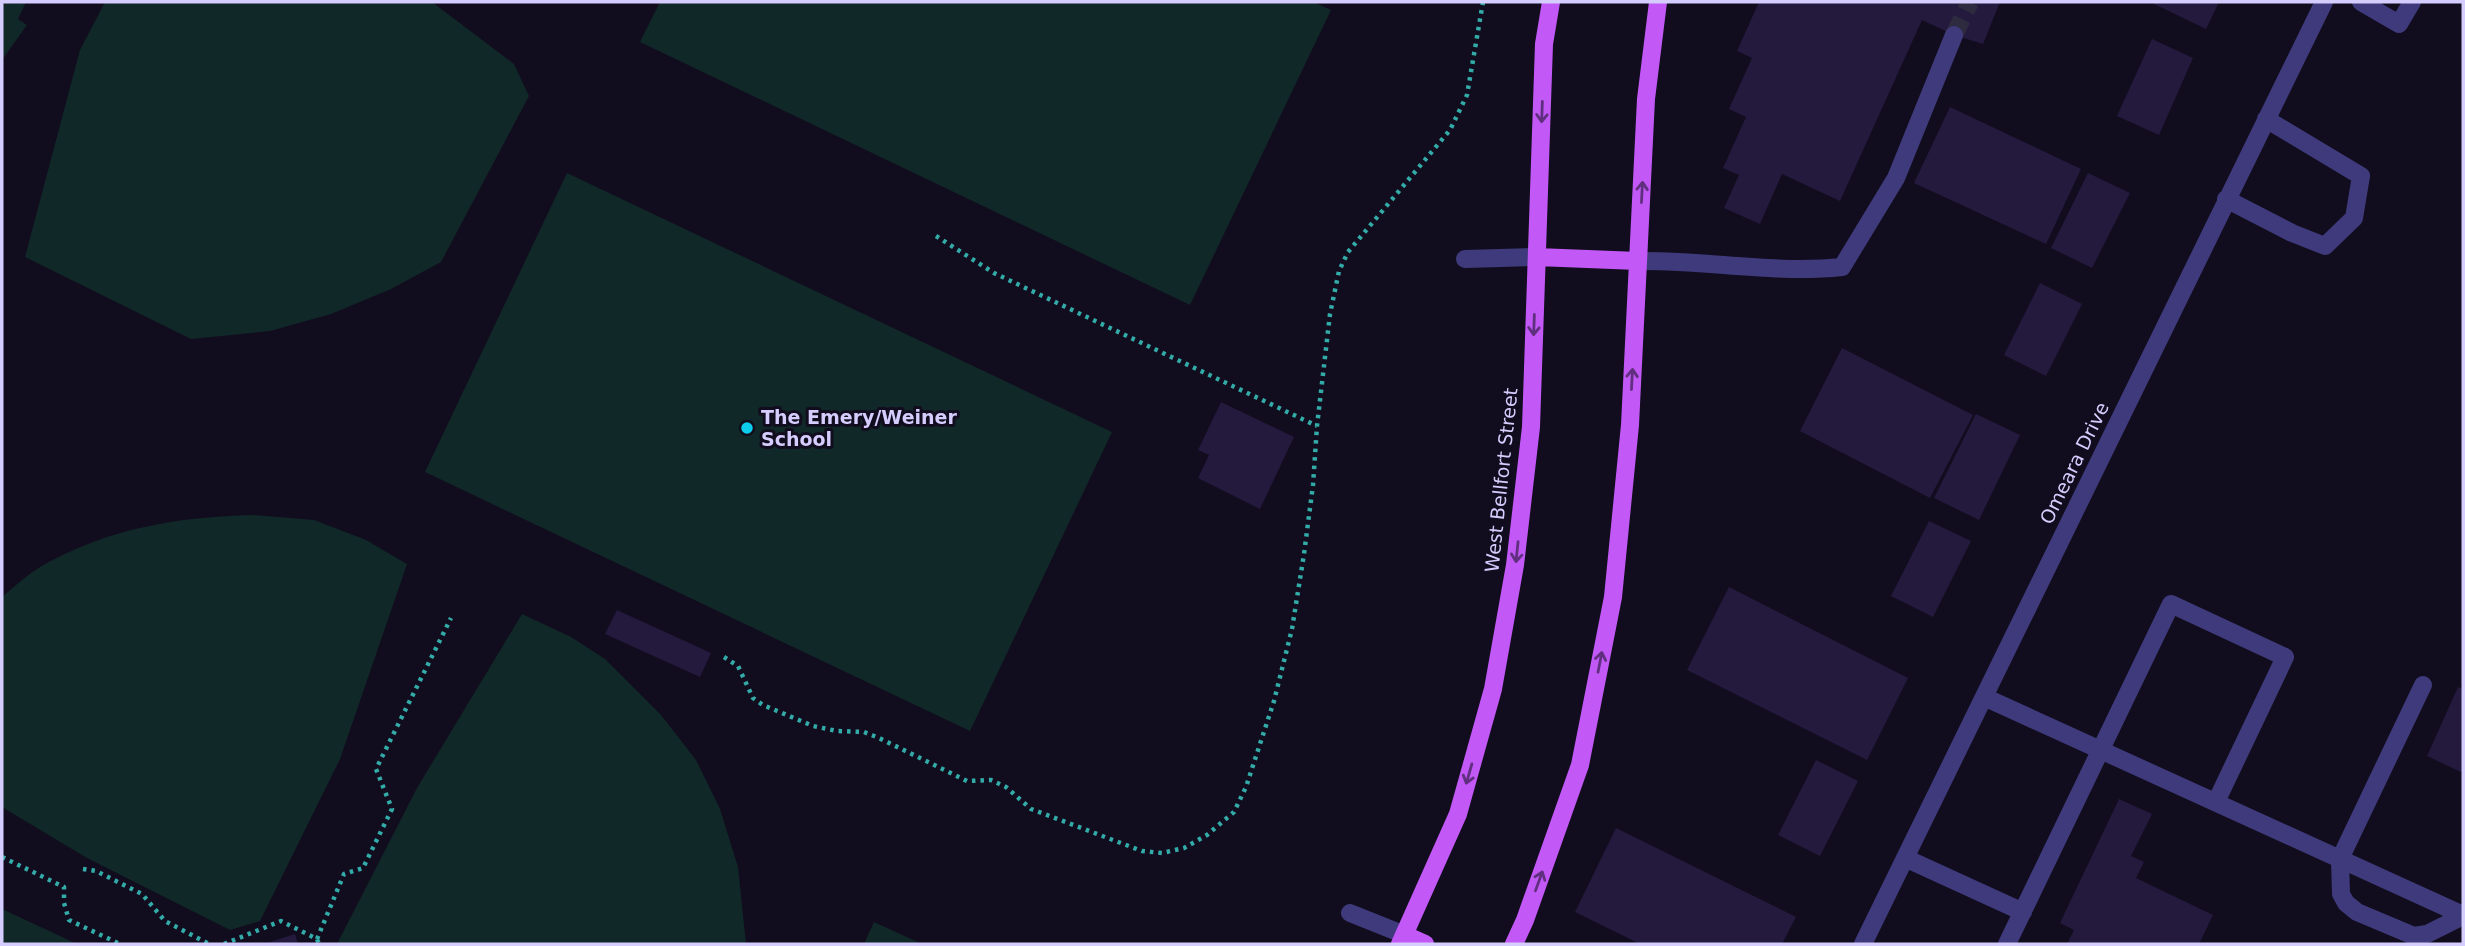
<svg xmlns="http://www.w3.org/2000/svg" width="2465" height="946" viewBox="0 0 2465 946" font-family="'DejaVu Sans',sans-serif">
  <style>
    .green { fill: #112828 }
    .building { fill: #231a3e }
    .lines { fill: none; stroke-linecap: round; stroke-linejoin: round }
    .minor-tunnel { stroke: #2e2a3f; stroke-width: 18; stroke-dasharray: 18 9; stroke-linecap: butt }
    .path { stroke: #33aba8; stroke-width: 4.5; stroke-dasharray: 3.5 5; stroke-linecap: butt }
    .minor { stroke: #3f3a7b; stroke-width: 18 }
    .major { stroke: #c259f7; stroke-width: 18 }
    .oneway { stroke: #612f80 }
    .poi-dot { fill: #0bcdeb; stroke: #110d1e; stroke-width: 2.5 }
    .labels { text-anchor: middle; stroke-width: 6; stroke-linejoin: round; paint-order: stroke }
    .poi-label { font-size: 19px; font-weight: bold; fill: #d4cdfd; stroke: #110d1e; text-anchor: start }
    .street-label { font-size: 19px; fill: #d4cdfd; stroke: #110d1e }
  </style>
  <rect width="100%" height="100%" fill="#110d1e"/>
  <path class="green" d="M2 2H26L18 19 27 25 2 60Z
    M105 2H432L514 64 529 96 441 262 391 289 331 314 270 331 191 339 25 257 80 50Z
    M660 2H1313L1331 10 1190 305 640 42Z
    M567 173 1112 432 970 731 425 472Z
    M254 515 314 520 366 540 407 564 340 759 260 921 230 930 87 858 2 807V597C14 587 27 575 40 567 108 528 177 517 254 515Z
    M522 614 571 637 605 659 661 715 696 760 720 809 738 867 746 944H337L417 788Z
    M2 909 77 944H2Z
    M874 922 922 944H864Z"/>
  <path class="building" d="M1759 2H2000L1983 44 1954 35 1922 20 1840 201 1782 174 1760 224 1724 208 1739 175 1723 168 1746 117 1729 109 1752 58 1737 51Z
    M2150 2H2219L2206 29Z
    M2152 39 2193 58 2159 135 2117 116Z
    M1950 107 2081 169 2046 244 1914 183Z
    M2088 173 2130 193 2092 268 2051 248Z
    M2040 283 2082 304 2046 376 2004 355Z
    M1842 348 1973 415 1930 498 1800 431Z
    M1221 402 1294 437 1260 509 1198 478 1209 455 1198 450Z
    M1976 414 2020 435 1979 520 1934 498Z
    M1929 521 1971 541 1933 617 1891 596Z
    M1729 587 1908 678 1867 760 1687 670Z
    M617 610 711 653 700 677 605 634Z
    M2458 687 2463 689V773L2427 756Z
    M1816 760 1858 781 1820 856 1778 835Z
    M2119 799 2152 814 2131 856 2144 862 2136 878 2213 915 2199 944H2067L2074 930 2060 923Z
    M1616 828 1796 917 1782 944H1640L1575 912Z
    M295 934 298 944H264Z"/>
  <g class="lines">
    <path class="minor-tunnel" d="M1954 35 1970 2"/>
    <path class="path" d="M936 236 994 273 1317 426
      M724 657 738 666 753 698 763 705 813 726 837 731 864 732 879 738 967 781 991 780 1006 787 1031 809 1142 851 1162 853 1184 848 1207 835 1234 812 1246 787 1274 701 1292 629 1304 554 1313 485 1317 426 1330 314 1339 271 1348 252 1450 130 1467 95 1483 2
      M2 857 64 887V903L69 920 120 944
      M83 869 96 871 142 894 165 921 209 944
      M317 939 344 874 363 868 392 809 376 769 451 618
      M224 944 281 921 317 939 319 944"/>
    <path class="minor" d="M2361 2 2399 24 2412 2
      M2226 199 2292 233 2325 246 2354 218 2361 176 2266 119
      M1465 259 1537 257
      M1638 261C1707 260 1774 274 1842 267L1896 178 1954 35
      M2423 685 2340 859 2341 894 2346 903 2357 912 2414 936 2427 934 2463 916
      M1984 697 2463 915
      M1905 858 2023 912
      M1350 913 1405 935
      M1863 944 2324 2
      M2007 944 2171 604 2285 657 2216 802"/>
    <path class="major" d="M1537 257 1638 261
      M1405 935 1425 944
      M1400 944 1458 814 1493 689 1515 565 1531 427 1544 44 1551 2
      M1514 944 1525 920 1580 765 1613 597 1630 425 1646 99 1658 2"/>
  </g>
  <defs><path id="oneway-shaft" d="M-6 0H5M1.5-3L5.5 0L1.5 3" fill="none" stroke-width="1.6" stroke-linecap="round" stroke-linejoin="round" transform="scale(1.75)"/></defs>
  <g class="oneway">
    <use href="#oneway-shaft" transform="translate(1542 112) rotate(92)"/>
    <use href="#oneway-shaft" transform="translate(1642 192) rotate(-87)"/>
    <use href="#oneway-shaft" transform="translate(1534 325) rotate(92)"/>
    <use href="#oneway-shaft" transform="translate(1632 379) rotate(-87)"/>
    <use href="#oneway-shaft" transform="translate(1517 552) rotate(96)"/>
    <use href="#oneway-shaft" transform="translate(1600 662) rotate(-79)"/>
    <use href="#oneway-shaft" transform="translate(1469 774) rotate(106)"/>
    <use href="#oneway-shaft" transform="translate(1539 881) rotate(-70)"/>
  </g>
  <circle class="poi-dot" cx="747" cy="428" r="7"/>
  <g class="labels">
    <g class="poi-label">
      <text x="761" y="424">The Emery/Weiner<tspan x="761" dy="22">School</tspan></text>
    </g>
    <g class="street-label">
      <text transform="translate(2074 463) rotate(-64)" y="7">Omeara Drive</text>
      <text transform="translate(1501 480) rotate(-84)" y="7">West Bellfort Street</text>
    </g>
  </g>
  <rect width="2465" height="946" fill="none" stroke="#d4cdfd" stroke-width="7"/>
</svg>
